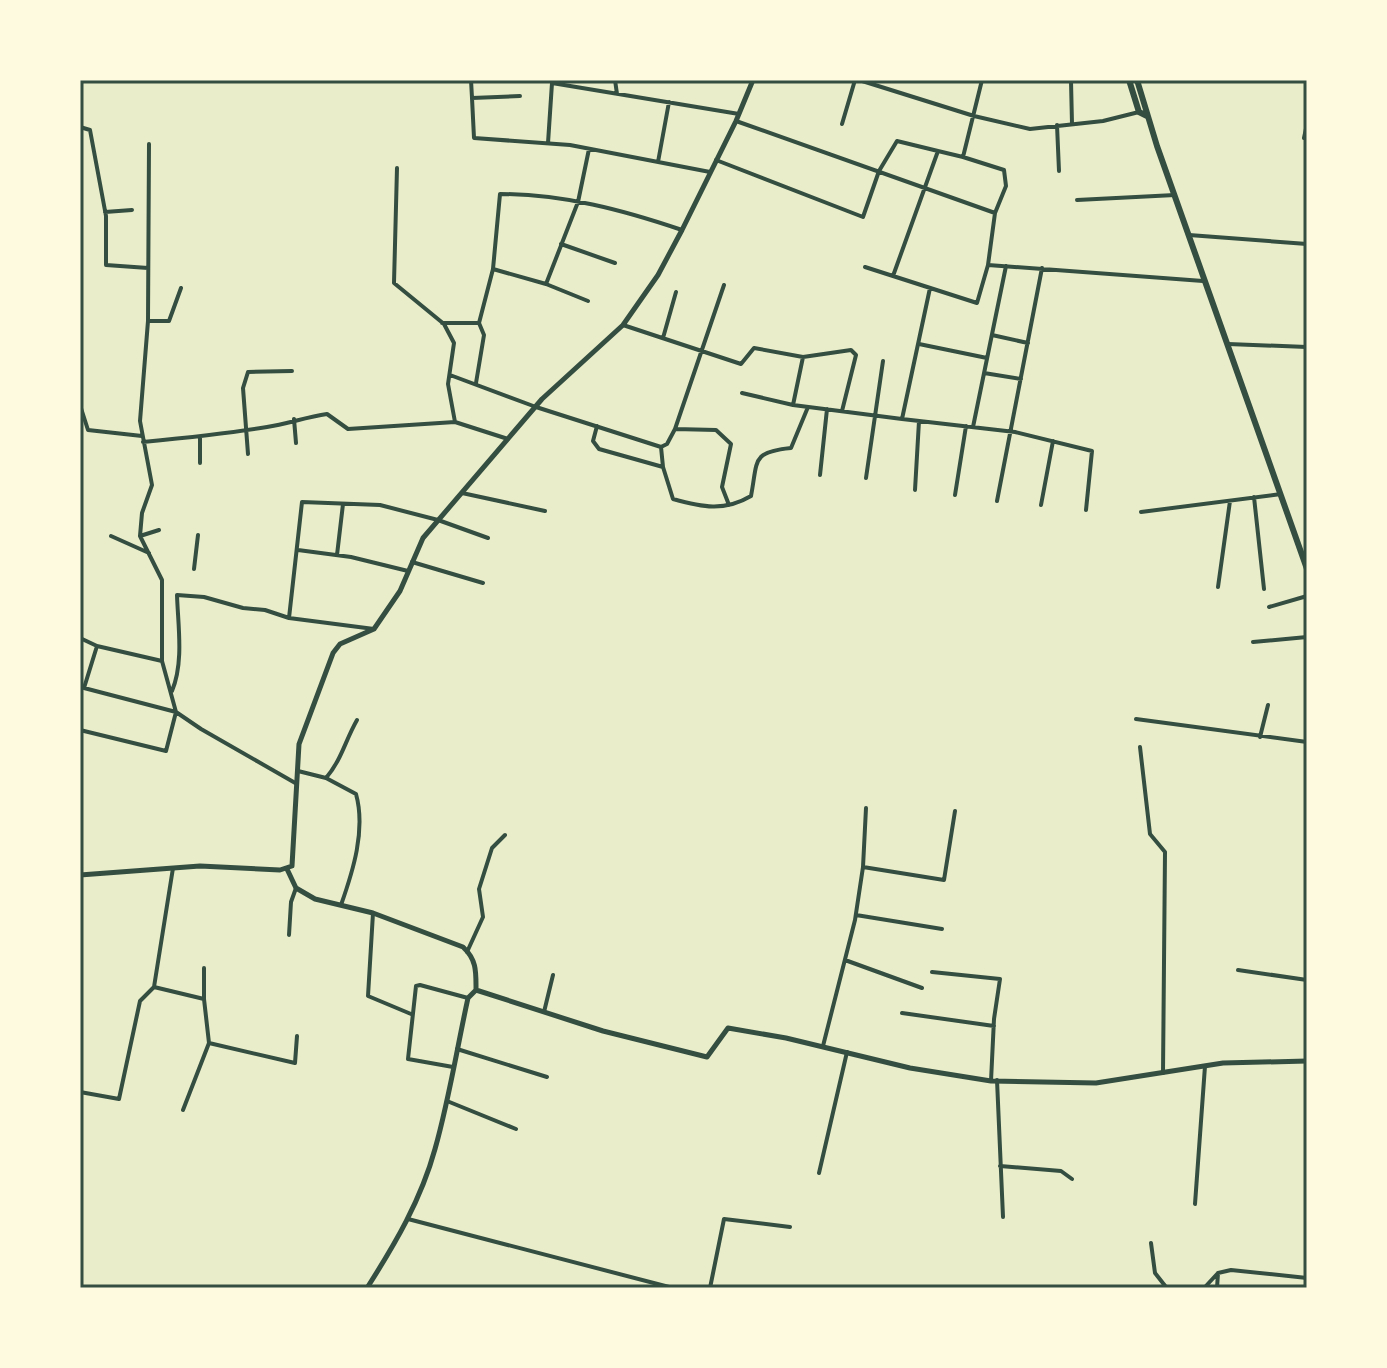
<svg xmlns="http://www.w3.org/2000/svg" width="1387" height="1368" viewBox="0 0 1387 1368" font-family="Georgia,serif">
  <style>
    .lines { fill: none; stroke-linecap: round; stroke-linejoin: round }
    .minor { stroke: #344e41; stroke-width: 4 }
    .tertiary { stroke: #344e41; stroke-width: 5 }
    .secondary { stroke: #344e41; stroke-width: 5 }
    .primary { stroke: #344e41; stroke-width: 6 }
    .neatline { fill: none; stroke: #344e41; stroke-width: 3 }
  </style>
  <rect width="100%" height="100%" fill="#e9edc9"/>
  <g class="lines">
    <path class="minor" d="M471 80 472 98
      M552 80V83L739 114
      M615 80 617 94
      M859 80 974 116 1030 129 1103 121 1139 112
      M1071 81 1072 124
      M520 96 472 98 474 138 570 145 710 172
      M736 121 995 213 988 265 1203 281
      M842 124 855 80
      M1057 125 1059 171
      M80 127 90 130 106 216V265L148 268
      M1304 138 1307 124
      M548 143 552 83
      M149 144 148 321 140 421 152 485 142 513 140 536 162 580V661L176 712 201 729 297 784
      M589 149 578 202 546 284 493 269 500 194C563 194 623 210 682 230
      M963 157 1004 170 1006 186 995 213
      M716 160 863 217 879 171 897 141 938 151
      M658 162 669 102
      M397 168 394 283 444 324 454 343 448 384 455 422
      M1077 200 1175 195
      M105 212 132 210
      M1189 235 1307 244
      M561 244 615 263
      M865 267 977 303 988 265
      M893 276 938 151 963 157 982 80
      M546 284 588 301
      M930 288 902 419 1015 432 1092 451 1086 510
      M148 321H169L181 288
      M442 323H479
      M623 325 741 364 754 348 803 357 851 350 856 355 842 411
      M992 335 1028 343
      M663 338 676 292
      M919 344 987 358
      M1228 344 1307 347
      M984 373 1021 379
      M450 375 536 407 661 447 667 444 675 429 724 285
      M476 383 484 335 479 323 493 269
      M742 393 793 405 902 419
      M80 405 88 430 142 436
      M793 405 803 357
      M294 419 296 443
      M597 426 593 441 599 449 663 467
      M973 427 1006 266
      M675 429 716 430 731 444 722 487 729 505
      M200 437V463
      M143 442C185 438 226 434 267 427 287 424 306 417 327 414L348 429 455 422 508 439
      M661 447 663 467 673 499C702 507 724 512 751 496 758 460 751 452 791 448L808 407
      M248 454 243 388 248 372 292 371
      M820 475 827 409
      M866 478 883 361
      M915 490 919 421
      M462 493 545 511
      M955 495 966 426
      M1254 497 1264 589
      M997 501 1042 268
      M1041 505 1053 441
      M1141 512 1281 494
      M111 536 149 553
      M140 536 159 530
      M298 550 351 557 408 571
      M337 555 343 504
      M412 562 483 583
      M194 569 198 535
      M1218 587 1230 501
      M1269 607 1307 596
      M289 618 302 502 380 505 438 520 488 538
      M80 638 97 646 162 661
      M1253 642 1307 637
      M172 691C184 662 178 626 177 595L204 597 243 608 265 610 289 618 374 629
      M1136 719 1307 742
      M80 730 166 751 176 712 84 688 97 646
      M1260 737 1268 705
      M1140 747 1150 834 1165 852 1163 1073
      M298 771 326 778 356 794C366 830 353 871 341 905
      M326 778C342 759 345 741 357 720
      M863 867 944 880 955 811
      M373 913 368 996 411 1014
      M856 915 942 929
      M289 935 291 902 296 888
      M467 952 483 917 479 889 492 848 505 835
      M845 960 922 988
      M1238 970 1307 980
      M932 972 1000 979 994 1019 991 1081
      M154 987 204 999
      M544 1012 553 975
      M902 1013 994 1026
      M209 1043 295 1063 297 1036
      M823 1046 855 920 863 867 866 808
      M457 1049 547 1077
      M453 1067 408 1059 416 986 420 985 468 998
      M997 1080 1003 1217
      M80 1092 119 1099 140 1001 154 987 173 868
      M447 1101 516 1129
      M183 1110 209 1043 204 999V968
      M1000 1166 1061 1171 1072 1179
      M819 1173 847 1052
      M1195 1204 1205 1066
      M408 1219 673 1288
      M1151 1243 1155 1273 1166 1287H1205L1218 1273
      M710 1288 724 1219 790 1227
      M1217 1288 1218 1273 1231 1270 1307 1278"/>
    <path class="tertiary" d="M287 869 296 888 315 899 373 913 463 947C477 960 476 972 476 990
      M476 990 603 1031 707 1057 728 1028 786 1038 910 1068 991 1081 1096 1083 1223 1063 1307 1061
      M367 1288C395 1244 421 1200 435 1149 449 1100 457 1048 468 998L476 990"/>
    <path class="secondary" d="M80 875 200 866 280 870 292 866 299 744 333 653 340 644 374 629 400 591 423 538 542 399 623 325 658 275 682 230 736 121 753 80"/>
    <path class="primary" d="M1129 80 1139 112 1147 116
      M1137 80 1157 146 1307 569"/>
  </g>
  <rect width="1387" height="1368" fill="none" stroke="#fefae0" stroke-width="164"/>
  <rect x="82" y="82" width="1223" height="1204" class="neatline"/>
</svg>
